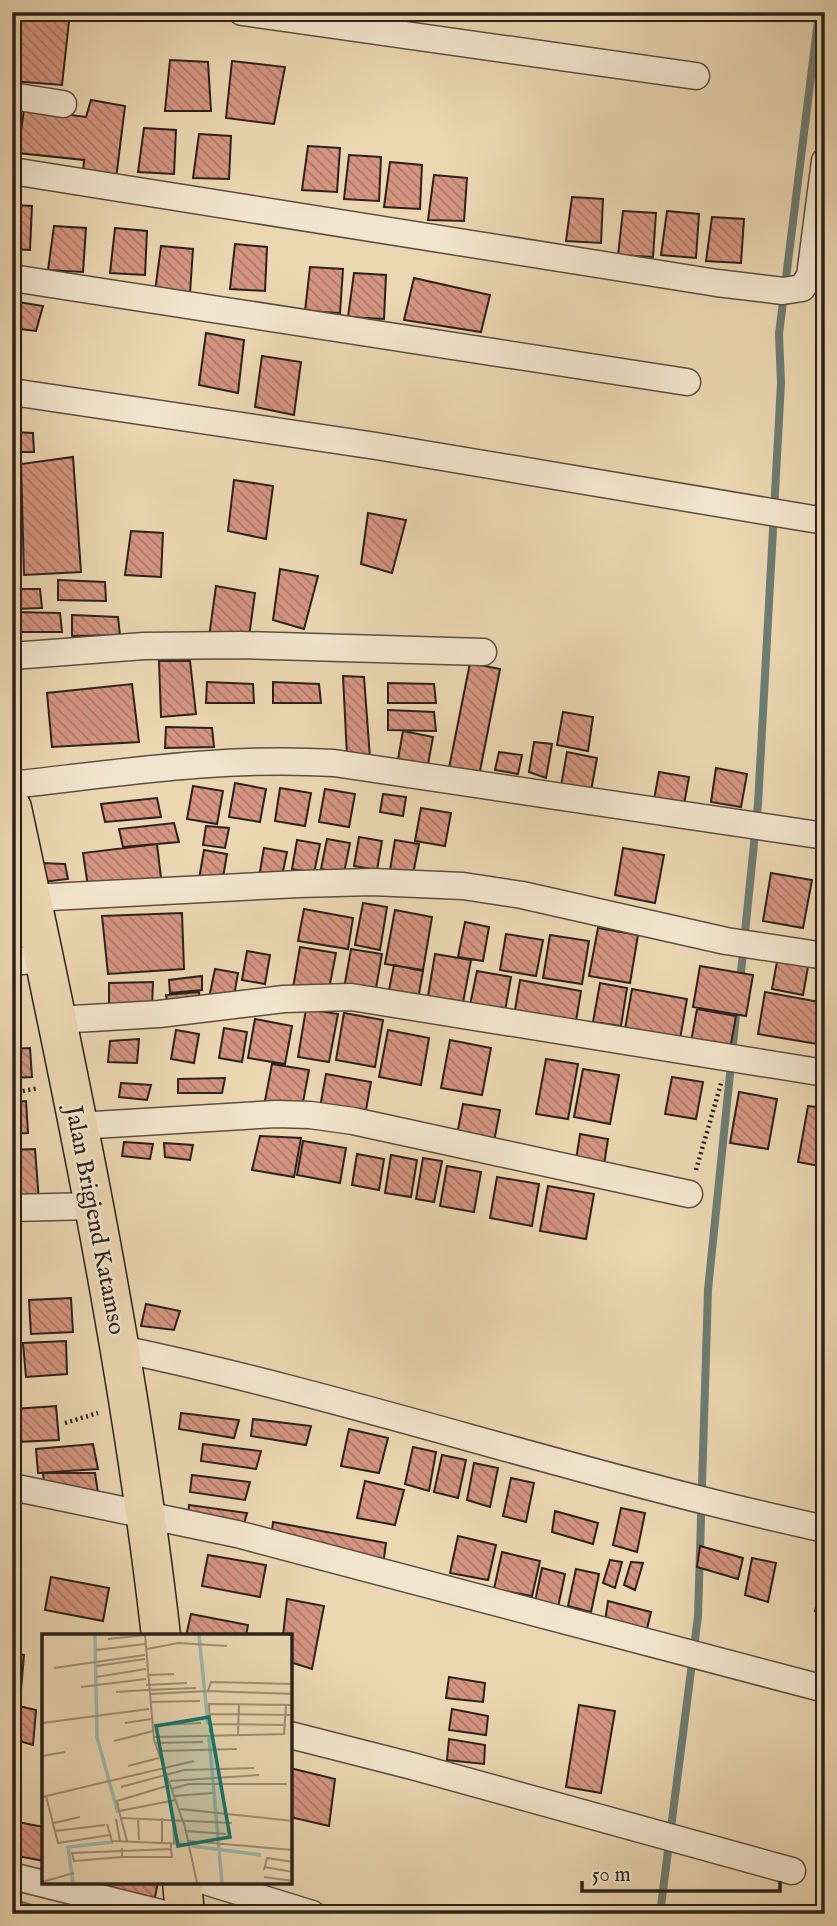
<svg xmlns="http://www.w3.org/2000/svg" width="837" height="1926" viewBox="0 0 837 1926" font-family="'IM FELL English',serif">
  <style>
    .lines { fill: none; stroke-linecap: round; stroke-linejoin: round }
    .stream { stroke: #6d7d73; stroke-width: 8 }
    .building { fill: url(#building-back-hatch); stroke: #2c211c; stroke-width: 2 }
    .minor-casing { stroke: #5c4e42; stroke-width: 29 }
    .highway-casing { stroke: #2c211c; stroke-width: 41 }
    .path { stroke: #2c211c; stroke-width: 4.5; stroke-dasharray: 2 3.5; stroke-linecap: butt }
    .minor { stroke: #f2e5cd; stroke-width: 26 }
    .highway { stroke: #ebd7b2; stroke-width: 38 }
    .labels { text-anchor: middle; stroke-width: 5; stroke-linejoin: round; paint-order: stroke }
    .street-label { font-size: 24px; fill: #2c211c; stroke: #f2e5cd }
    .inset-river { fill: none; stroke: #98baad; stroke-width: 3.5 }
    .inset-road { fill: none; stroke: #9f8e76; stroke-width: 2 }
    .view { fill: #0f766e; fill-opacity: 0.15; stroke: #0f766e; stroke-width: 3.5 }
    .inset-edge { fill: none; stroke: #2c211c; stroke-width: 3.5 }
  </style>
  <defs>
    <pattern id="building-back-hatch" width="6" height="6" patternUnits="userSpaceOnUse" patternTransform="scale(1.75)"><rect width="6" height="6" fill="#d59581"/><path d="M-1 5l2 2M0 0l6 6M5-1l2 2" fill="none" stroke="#ad7969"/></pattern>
  </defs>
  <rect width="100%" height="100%" fill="#ebd7b2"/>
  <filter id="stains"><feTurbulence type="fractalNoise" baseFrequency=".00286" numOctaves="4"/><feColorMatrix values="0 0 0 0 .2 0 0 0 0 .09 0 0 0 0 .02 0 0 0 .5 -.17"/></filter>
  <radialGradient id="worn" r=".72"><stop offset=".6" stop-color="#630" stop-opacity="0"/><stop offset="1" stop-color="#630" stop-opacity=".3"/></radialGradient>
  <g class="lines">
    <path class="stream" d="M740 982 758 804 781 383 779 334 819 12
      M12 1902 52 1914
      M660 1914 698 1616 708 1290 737 1005"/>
  </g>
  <path class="building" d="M12 12H70L62 85 12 81Z
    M170 60 208 62 211 111H165Z
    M232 61 285 67 274 124 226 118Z
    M91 100 125 106 116 179 83 174 84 160 18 153 24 109 86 117Z
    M144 128 176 130 174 174 138 172Z
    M199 134 231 136 229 179 193 178Z
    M308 146 340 148 337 192 302 190Z
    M349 155 381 157 379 201 344 199Z
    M390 162 422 165 420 209 384 207Z
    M434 175 467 178 464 221 428 220Z
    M572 197 603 199 601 243 566 241Z
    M12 205 32 206 30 250 12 249Z
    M623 211 656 213 653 257 618 255Z
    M667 211 699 214 696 258 661 255Z
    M712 217 744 219 741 263 706 261Z
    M54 226 86 228 83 272 48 270Z
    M115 228 147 231 145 275 110 273Z
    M235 244 267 247 265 291 230 289Z
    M161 246 193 249 190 293 155 291Z
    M310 267 343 269 340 313 305 311Z
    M354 273 386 275 384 319 348 317Z
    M414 278 490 295 481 332 404 320Z
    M12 301 43 306 36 331 12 328Z
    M206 333 244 340 238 393 199 385Z
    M262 356 301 362 294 415 255 407Z
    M12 432 33 433 34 452H12Z
    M73 457 81 572 24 575 21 464Z
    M234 480 273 486 266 539 228 531Z
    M368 513 406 520 392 573 361 564Z
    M131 531 163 533 161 577 125 575Z
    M280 569 318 576 304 629 273 620Z
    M58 580 105 582 106 601 58 600Z
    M216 586 255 593 248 644 209 637Z
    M12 589H40L42 608 12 609Z
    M14 612 60 613 62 632H14Z
    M72 615 118 617 120 635 72 636Z
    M159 661H190L196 714 161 717Z
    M470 663 500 669 480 771 449 768Z
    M343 676 364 677 370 758 347 756Z
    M207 682 253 684 254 703H206Z
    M273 682 319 684 321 703H273Z
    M388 683 434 684 436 703H388Z
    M132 684 139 742 52 747 47 693Z
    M388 710 434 712 436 731 388 730Z
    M563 712 593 717 588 751 557 745Z
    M166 727 212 728 214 747 165 748Z
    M403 731 433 737 427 770 397 765Z
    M534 742 552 744 546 778 529 772Z
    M499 752 522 755 518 774 495 770Z
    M567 752 597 758 591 791 561 786Z
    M716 768 747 774 741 807 711 802Z
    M659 772 689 777 683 810 653 805Z
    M235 783 266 789 260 822 229 817Z
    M193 786 223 791 217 824 187 819Z
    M280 788 311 793 305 826 275 821Z
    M325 789 355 794 349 827 319 822Z
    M383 794 406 797 403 816 380 812Z
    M157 798 161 817 105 822 101 804Z
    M421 808 451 813 445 846 415 841Z
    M174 823 179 842 123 847 119 829Z
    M206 826 229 828 225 848 203 845Z
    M359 837 382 841 377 870 354 866Z
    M327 839 350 843 344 873 321 869Z
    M297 840 320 844 314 873 292 869Z
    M395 840 419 844 413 874 390 870Z
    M157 844 161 878 88 887 83 853Z
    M264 848 287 852 281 881 259 877Z
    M623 848 664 855 655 903 615 895Z
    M204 850 227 854 222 883 199 879Z
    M40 863 65 864 68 879 43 882Z
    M771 873 812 880 803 928 763 921Z
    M363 903 387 907 380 950 355 945Z
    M304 909 353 918 348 949 298 941Z
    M395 910 432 917 423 970 385 964Z
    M182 913 184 969 108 974 102 916Z
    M465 922 489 927 483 961 458 957Z
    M598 928 638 935 630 983 589 976Z
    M506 934 543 940 536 976 500 970Z
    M550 935 589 941 582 984 543 978Z
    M300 947 336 953 328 994 293 988Z
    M351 949 382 954 374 1000 343 994Z
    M247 951 270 955 265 984 242 980Z
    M435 954 471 960 462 1008 427 1002Z
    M778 956 809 961 803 995 772 989Z
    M394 965 423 971 417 1005 387 1000Z
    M700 966 753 975 746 1016 693 1007Z
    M215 969 238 973 233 1002 209 998Z
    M477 971 511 977 505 1011 470 1005Z
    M202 976V990L170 993 169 980Z
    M520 980 581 991 575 1027 514 1016Z
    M153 982 152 1006 109 1007V983Z
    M600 983 627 988 621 1026 593 1022Z
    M632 989 687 999 680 1039 625 1029Z
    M199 992 200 1005 168 1008 166 995Z
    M765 992 825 1003 818 1044 758 1034Z
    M306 1009 338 1014 329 1062 298 1057Z
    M697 1009 736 1016 730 1049 691 1042Z
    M344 1013 383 1020 375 1067 336 1060Z
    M255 1019 292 1026 285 1064 248 1058Z
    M224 1028 247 1032 242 1062 219 1058Z
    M176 1030 199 1034 194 1063 171 1059Z
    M388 1030 429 1038 421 1085 379 1077Z
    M139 1039 137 1063 108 1062 110 1041Z
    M450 1040 491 1048 482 1095 441 1088Z
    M30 1048 32 1077 12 1078V1049Z
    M546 1059 578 1064 568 1119 536 1114Z
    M272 1064 309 1070 301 1113 264 1106Z
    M583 1069 619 1075 610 1124 574 1117Z
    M326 1074 371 1082 364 1121 319 1113Z
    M672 1077 703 1082 696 1119 665 1114Z
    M225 1078 222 1093H178V1079Z
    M121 1083 151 1085 147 1100 119 1097Z
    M739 1092 777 1099 768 1149 730 1143Z
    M26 1101 28 1133 12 1134V1102Z
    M463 1104 500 1110 493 1147 456 1140Z
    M808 1106 825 1108V1167L798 1162Z
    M580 1134 608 1139 604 1165 576 1160Z
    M260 1136 301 1138 294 1177 252 1170Z
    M303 1141 346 1148 340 1183 297 1175Z
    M124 1142 153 1144 150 1159 122 1156Z
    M164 1143 193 1145 190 1160 165 1157Z
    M35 1149 39 1201 12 1202V1150Z
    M357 1154 384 1159 379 1190 352 1185Z
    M391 1155 417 1160 411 1197 385 1193Z
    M423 1158 442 1161 434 1202 416 1199Z
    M447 1166 481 1172 474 1212 440 1206Z
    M497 1177 539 1184 532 1226 490 1218Z
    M548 1186 594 1194 586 1239 540 1231Z
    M71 1298 73 1332 31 1334 29 1300Z
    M146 1304 180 1311 174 1330 141 1326Z
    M66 1341 67 1374 26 1377 23 1343Z
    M56 1406 59 1440 17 1442 14 1409Z
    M181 1413 239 1420 234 1438 179 1429Z
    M253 1419 311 1426 306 1445 251 1436Z
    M349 1429 388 1438 379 1473 341 1466Z
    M93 1444 98 1469 38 1473 36 1449Z
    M203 1444 261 1451 256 1469 201 1461Z
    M413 1447 436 1452 429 1491 405 1484Z
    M442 1455 466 1460 458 1498 434 1492Z
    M474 1463 498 1468 490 1507 467 1500Z
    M43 1473H95L98 1493 45 1491Z
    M192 1475 250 1482 245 1500 190 1492Z
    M511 1478 534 1483 526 1522 503 1516Z
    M365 1481 404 1490 395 1525 357 1518Z
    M189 1505 247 1513 242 1531 188 1522Z
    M621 1508 645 1513 637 1552 613 1545Z
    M555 1511 598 1523 593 1544 552 1532Z
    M273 1522 386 1543 383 1565 271 1539Z
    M458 1536 496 1545 488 1580 450 1573Z
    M700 1546 743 1558 738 1579 697 1567Z
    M502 1552 540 1561 532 1596 494 1589Z
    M208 1555 266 1565 260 1597 202 1586Z
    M752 1558 776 1563 768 1602 745 1595Z
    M610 1560 622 1562 615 1588 603 1583Z
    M631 1562 643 1563 635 1590 624 1585Z
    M542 1568 565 1574 557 1612 534 1606Z
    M576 1569 599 1574 591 1612 568 1606Z
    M823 1573 825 1574V1614L815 1611Z
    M51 1577 109 1588 103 1621 45 1610Z
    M287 1599 324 1606 312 1669 290 1662V1636H283Z
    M608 1601 651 1612 646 1633 605 1621Z
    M191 1614 248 1625 246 1636H186Z
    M12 1652 24 1655 21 1690 12 1688Z
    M449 1677 485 1683 483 1702 446 1698Z
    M579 1705 615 1711 601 1793 566 1787Z
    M19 1706 36 1710 33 1745 13 1739Z
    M452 1709 488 1716 486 1735 449 1730Z
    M449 1739 485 1745 484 1764 447 1760Z
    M290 1768 335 1779 329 1826 290 1817Z
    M12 1821 44 1827V1861L12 1855Z
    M98 1882H158L154 1902 97 1891Z"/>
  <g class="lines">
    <g class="minor-casing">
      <path id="minor" d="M242 12 696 76
        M12 96 63 104
        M12 171 717 283 783 291 802 288 810 276 825 161
        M12 278 687 382
        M12 392 376 446 825 521
        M12 656 144 646 241 645 483 652
        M12 785C119 773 226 756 334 763L825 836
        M31 898 299 884 372 882 463 886 522 895 726 941 825 956
        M12 962 43 959
        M57 1020 159 1014 284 999 351 997 825 1073
        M77 1126 276 1114 310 1115 353 1121 689 1194
        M12 1208 93 1206
        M121 1349C318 1390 511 1453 706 1501 745 1511 785 1520 825 1529
        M12 1487 237 1534 825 1689
        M290 1735 412 1766 792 1871
        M12 1876 165 1914
        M208 1882 312 1914"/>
    </g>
    <g class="highway-casing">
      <path id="highway" d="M12 808C71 1082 129 1357 161 1636
        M182 1882 185 1914"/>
    </g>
    <path class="path" d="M12 1093 39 1088
      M696 1170 722 1080
      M65 1423 98 1413"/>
    <use href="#minor" class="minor"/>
    <use href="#highway" class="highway"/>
  </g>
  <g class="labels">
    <g class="street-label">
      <text transform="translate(96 1220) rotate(79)" y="8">Jalan Brigjend Katamso</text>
    </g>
  </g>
  <g transform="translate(42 1634)">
    <rect width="250" height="250" fill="#ebd7b2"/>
    <path class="inset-river" d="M53 1 55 103 76 179M157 1 166 90M167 103 180 249M150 212 219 221M31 249 26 213 71 208"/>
    <path class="inset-road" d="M103 1 112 106 143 193 155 249M66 5 103 1M105 15 136 9 185 12M54 16 103 10M54 32 103 25M12 34 103 21M106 41 132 40M54 43 104 35M104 51 145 49M39 53 104 45M105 56 154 54M166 57 251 60M74 58 105 56M107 60 166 57 169 48 251 50M108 68 158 67M167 80 251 81M0 89 107 75M83 89 109 85M167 90 244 91M112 91 159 89M168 99 167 70 251 71M196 100 197 71M112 103 242 100 244 71M72 107 111 97M113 109 161 108M117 117 195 115M0 122 23 118M86 132 117 124M128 147 217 141M128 151 75 167 77 177 134 166M79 153 142 136 212 134M129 155 147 150H245M4 162 16 209 68 201M132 162 171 159M0 163 152 127M138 175 251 187M77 177 85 207M80 184 190 189M96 184 97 206M120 184V208M74 185 78 207M131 185 132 209M12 189 38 183M65 190 70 207 145 210M13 197 63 191M144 197 184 200M146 207 251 216M80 214V223H130L129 215M80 223 32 227 30 219 129 215V209M223 233 251 238M222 236 225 224 251 228M222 243 251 247M0 248 32 239"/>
    <path class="view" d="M167 83 188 203 136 212 114 92Z"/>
    <rect width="250" height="250" class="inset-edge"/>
  </g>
  <rect width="837" height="1926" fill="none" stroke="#ebd7b2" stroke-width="42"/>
  <rect x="14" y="14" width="809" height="1898" fill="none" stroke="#2c211c" stroke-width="3.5"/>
  <rect x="21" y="21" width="795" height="1884" fill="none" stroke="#2c211c" stroke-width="2"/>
  <path d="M582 1881v10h198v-10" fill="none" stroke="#2c211c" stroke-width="3.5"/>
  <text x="592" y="1881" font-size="21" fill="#2c211c" stroke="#f2e5cd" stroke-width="5" paint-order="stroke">50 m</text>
  <rect width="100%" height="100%" filter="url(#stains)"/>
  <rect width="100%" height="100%" fill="url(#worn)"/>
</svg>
